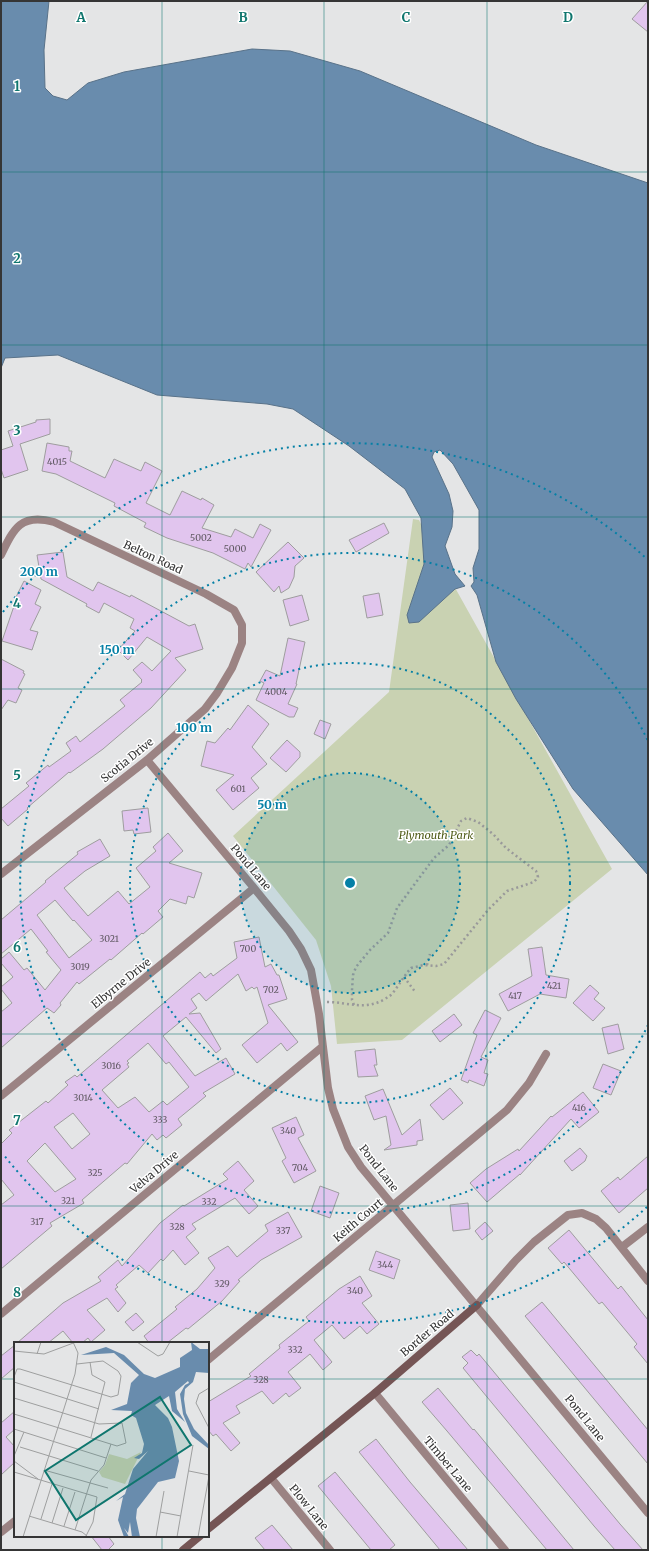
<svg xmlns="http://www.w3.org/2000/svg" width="649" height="1551" viewBox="0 0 649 1551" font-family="Merriweather,serif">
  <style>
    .green { fill: #c9d2b2 }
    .water { fill: #698cad; stroke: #597289 }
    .building { fill: #e1c5ee; stroke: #9e9d9e; fill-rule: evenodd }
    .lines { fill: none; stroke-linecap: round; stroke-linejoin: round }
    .path { stroke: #99999a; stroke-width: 2.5; stroke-dasharray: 2 3; stroke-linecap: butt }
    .lane { stroke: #9b8383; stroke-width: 8 }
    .street { stroke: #9b8383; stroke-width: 8 }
    .secondary { stroke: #755555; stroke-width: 8 }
    .grid { fill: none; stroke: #0f766e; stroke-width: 1; stroke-opacity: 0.55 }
    .ring { fill: none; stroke: #0580a6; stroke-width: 2; stroke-dasharray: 2 4 }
    .labels { text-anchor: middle; stroke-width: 3; stroke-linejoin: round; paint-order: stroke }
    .number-label { font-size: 9px; fill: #605963 }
    .street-label { font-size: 11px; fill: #353535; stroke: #fff }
    .park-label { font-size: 11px; font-style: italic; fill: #505d18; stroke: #fff }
    .inset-road { fill: none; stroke: #9e9f9f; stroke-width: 1 }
    .view { fill: #0f766e; fill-opacity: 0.15; stroke: #0f766e; stroke-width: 2 }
    .inset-edge { fill: none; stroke: #353535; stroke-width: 2 }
    .grid-label { font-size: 13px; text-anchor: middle; font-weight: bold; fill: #0f766e; stroke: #fff; stroke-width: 3; stroke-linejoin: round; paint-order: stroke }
    .centre { fill: #0580a6; stroke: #fff; stroke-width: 2 }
    .ring-label { font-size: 12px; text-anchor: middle; font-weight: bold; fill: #0580a6; stroke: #fff; stroke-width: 3; stroke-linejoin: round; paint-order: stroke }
  </style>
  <rect width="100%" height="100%" fill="#e4e5e6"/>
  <path class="green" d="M413 519 419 520 434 550 612 869 402 1040 337 1044 331 986 316 940 233 836 389 692Z"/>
  <path class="water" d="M1 1H49L44 50 45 88 53 96 67 100 88 83 124 72 252 49 290 51 360 71 536 145 648 183V875L573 789 516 699 496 662 477 595 471 586 474 582 473 568 479 549V510L453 464 440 450 434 452 432 457 449 494 453 511 452 527 445 546 455 574 465 586 455 589 419 622 409 623 407 615 424 564 421 518 405 489 349 446 293 409 267 404 157 395 58 355 5 358 1 368Z"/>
  <path class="building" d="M648 1V32L632 19Z
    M50 419V434L20 444 28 470 4 478 1 469V450L13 446 8 431 36 422V420Z
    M47 443 69 447V451H72L70 461 105 478 114 459 141 471 145 462 162 471 146 503 170 515 182 491 201 500 202 498 214 505 202 528 231 537 235 529 253 538 260 524 271 530 251 567 248 563 245 569 213 553 167 538 144 527 146 523 114 506 115 503 56 474 42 471Z
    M384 523 389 533 356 552 349 540Z
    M288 542 304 558 295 566 294 577 289 588 281 593 279 586 274 592 256 572Z
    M63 552 67 577 93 591 98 582 130 597 131 595 189 626 195 624 203 649 175 658 186 670 151 708 103 749 70 773 69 772 27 808 28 809 8 826 1 818V809L29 786 26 783 48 765 49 767 71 751 66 743 76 736 80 742 125 706 120 700 142 682 141 681 142 680 133 670 142 662 152 671 171 651 147 637 128 660 118 650 135 631 130 628 134 619 104 603 99 613 86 606 87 604 41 579 37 555Z
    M24 581 41 590 35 604 41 607 30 630 38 632 32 650 2 641 14 606 12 605Z
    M379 593 383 615 367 618 363 596Z
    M302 595 309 620 290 626 283 600Z
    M288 638 305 642 296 684H297L288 704 298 708 294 717H289L256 700 264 683 260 681 266 670 280 676Z
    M1 659 24 671 23 673 25 674 18 688 22 690 16 703 8 700 1 710Z
    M248 705 269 724 252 747 267 764 251 778 259 788 233 810 216 790 234 775 201 766 207 741 215 743 228 728 230 730Z
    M320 720 331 724 325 739 314 734Z
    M287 740 300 752V757L286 772 270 758Z
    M148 808 151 832 134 834 133 830 124 831 122 811Z
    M168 833 183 851 169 863 202 873 194 898 188 896 186 904 170 899 158 911 163 917 143 934 142 933 111 960 110 959 79 984 77 982 60 1003 61 1005 54 1013 47 1008 1 1048V1012L12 1003 1 989V987L13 977 1 963V959L9 952 24 970 27 968 45 990 61 970 46 952 48 951 31 929 1 954V920L46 882 45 881 78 854 77 852 100 839 110 856 85 871 64 888 88 916 118 891 129 904 150 887 136 868 156 851 153 847ZM55 900 73 921 74 920 92 940 69 958 37 915Z
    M259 937 265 967 271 964 277 975H279L287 999 268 1005 298 1042 287 1051 281 1043 257 1063 242 1045 268 1023 257 987 254 989 252 987 246 991 238 974 206 1001 199 993 191 999 197 1008 189 1014 200 1013 221 1049 216 1053 186 1017 163 1036 195 1076 226 1058 235 1074 203 1093 206 1096 178 1119 182 1125 166 1138 163 1135 157 1140 152 1134 127 1164 125 1163 82 1200 84 1203 50 1223 52 1226 1 1269V1205L14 1195 1 1179V1144L12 1133 9 1130 46 1101 48 1103 68 1085 65 1082 75 1075 77 1077 200 972 205 978 211 973 213 976 237 958 234 942ZM148 1043 166 1064 169 1062 189 1087 167 1105 163 1101 149 1112 135 1097 118 1108 102 1090 129 1067 127 1064 129 1063 127 1061ZM73 1113 90 1134 72 1149 54 1127ZM45 1143 76 1179 55 1192 27 1161Z
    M542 947 546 975 569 979 566 998 540 994 508 1011 499 994 532 976 528 949Z
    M590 985 599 993 594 999 605 1008 593 1021 573 1003Z
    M485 1010 501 1018 481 1057 488 1060 484 1073 488 1074 484 1086 469 1080 468 1083 461 1080 477 1035 473 1033Z
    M454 1014 462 1025 440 1042 432 1031Z
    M618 1024 624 1049 608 1054 602 1028Z
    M375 1049 377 1065H374L378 1076 358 1077 355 1051Z
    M603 1064 621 1071 611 1095 593 1088Z
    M450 1088 463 1103 443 1120 430 1105Z
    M383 1089 402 1135 420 1119 423 1140 417 1141V1145L384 1150 391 1145 386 1116 374 1120 365 1096Z
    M583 1092 599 1112 579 1128 571 1119 520 1175V1174L487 1202 470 1183 486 1169 518 1149 519 1151 551 1116 552 1117Z
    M296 1117 304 1135 298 1138 316 1171 294 1183 282 1161 286 1158 272 1128Z
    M580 1148 587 1156 585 1161 572 1171 564 1161Z
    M648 1156V1188L619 1213 601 1191 618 1177 620 1180Z
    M238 1161 254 1181 244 1190 258 1206 249 1214 235 1198 192 1224 196 1229 186 1237 199 1253 185 1265 173 1250 163 1261 161 1259 148 1273 139 1265 116 1285 118 1287 115 1289 126 1303 118 1312 107 1298 87 1310 105 1330 91 1342 88 1338 82 1343H73L63 1331 48 1343H17L63 1303 101 1281 98 1277 118 1260 122 1266 160 1223 183 1205 184 1206 228 1179 223 1174Z
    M320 1186 339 1193 330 1218 311 1211Z
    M468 1203 470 1229 453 1231 450 1205Z
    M288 1212 302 1237 261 1260 238 1280 240 1281 222 1301 188 1329 186 1328 167 1343H149L144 1336 177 1309 175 1307 197 1289 215 1268 208 1258 228 1246 237 1257 268 1231 265 1225Z
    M485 1222 493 1231 482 1240 475 1231Z
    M569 1230 618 1289 621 1286 648 1320V1364L634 1347 637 1344 602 1302 599 1304 564 1262 562 1264 548 1248Z
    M376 1251 400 1260 394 1279 369 1270Z
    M360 1276 372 1296 362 1303 379 1324 367 1334 360 1326 344 1339 332 1325 314 1340 332 1362 323 1370 310 1354 288 1372 301 1388 289 1397 286 1393 273 1404 262 1391 236 1406 240 1413 223 1423 240 1443 231 1451 216 1434 213 1436 208 1430V1402L251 1376 249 1374 280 1348 279 1345 309 1321 306 1317 339 1289Z
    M542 1302 648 1430V1464L525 1316Z
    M136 1313 144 1322 133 1331 125 1322Z
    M15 1345V1367L1 1379V1356Z
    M471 1350 477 1356 479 1354 620 1524 643 1550H615L594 1526 463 1368 468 1363 462 1357Z
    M438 1388 473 1430 474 1429 574 1550H547L447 1431 422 1402Z
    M15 1411V1429L6 1437 15 1447V1462L1 1475V1423Z
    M376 1439 410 1482 468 1550H440L359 1452Z
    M335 1472 395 1545 389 1550H371L318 1486Z
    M272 1525 293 1550H265L255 1538Z
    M91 1536H108L114 1544 108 1550H102Z"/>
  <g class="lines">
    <path class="path" d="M427 965 430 954
      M404 977 416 993
      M327 1002C348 1002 365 1011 385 999 388 997 390 996 392 994 399 985 404 976 411 968L424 965 436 966 444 964 488 910 507 891 534 882 538 877 536 871 506 848 493 834 478 822 467 818 461 821 449 845 434 858 397 908 388 933 370 950 356 967 353 975 352 990V1000L354 1005"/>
    <path class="lane" d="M622 1247 648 1227"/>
    <path class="street" d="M1 555C14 528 21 513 54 522L206 594 234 610 242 625V643L232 668 217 693 205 709 147 760 1 874
      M147 760 254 888 289 931 301 949 311 970 319 1014 328 1088 333 1109 348 1147 361 1167 648 1513
      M1 1096 254 888
      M477 1305 516 1260 534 1242 568 1215 582 1213 596 1219 606 1228 648 1281
      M1 1314 322 1047
      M208 1360 507 1110 529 1083 546 1054
      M375 1393 505 1550
      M271 1478 330 1550
      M1 1532 15 1521"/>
    <path class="secondary" d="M208 1529 375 1393 477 1305
      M183 1550 200 1536"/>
  </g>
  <path class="grid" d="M162 1V1343M324 1V1550M487 1V1550M1 172H648M1 345H648M1 517H648M1 689H648M1 862H648M1 1034H648M1 1206H648M1 1379H15M208 1379H648M162 1536V1550"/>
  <circle cx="350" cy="883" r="110" fill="#0580a6" fill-opacity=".12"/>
  <g class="ring">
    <circle cx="350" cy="883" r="110"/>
    <circle cx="350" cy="883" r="220"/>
    <path d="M648 1025A330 330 0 1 1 648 741"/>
    <path d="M647 1207A440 440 0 0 1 3 1154M3 612A440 440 0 0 1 647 559"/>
  </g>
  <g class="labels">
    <g class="number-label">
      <text x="57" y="465">4015</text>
      <text x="201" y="541">5002</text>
      <text x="235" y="552">5000</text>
      <text x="276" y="695">4004</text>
      <text x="238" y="792">601</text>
      <text x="109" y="942">3021</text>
      <text x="248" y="952">700</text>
      <text x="80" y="970">3019</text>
      <text x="554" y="989">421</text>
      <text x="271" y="993">702</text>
      <text x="515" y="999">417</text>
      <text x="111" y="1069">3016</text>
      <text x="83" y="1101">3014</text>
      <text x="579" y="1111">416</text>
      <text x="160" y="1123">333</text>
      <text x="288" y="1134">340</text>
      <text x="300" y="1171">704</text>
      <text x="95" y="1176">325</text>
      <text x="68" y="1204">321</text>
      <text x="209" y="1205">332</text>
      <text x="37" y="1225">317</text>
      <text x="177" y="1230">328</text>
      <text x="283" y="1234">337</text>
      <text x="385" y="1268">344</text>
      <text x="222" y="1287">329</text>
      <text x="355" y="1294">340</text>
      <text x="295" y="1353">332</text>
      <text x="261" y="1383">328</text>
    </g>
    <g class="street-label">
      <text transform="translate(153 557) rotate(25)" y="4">Belton Road</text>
      <text transform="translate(127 760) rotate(-39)" y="4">Scotia Drive</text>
      <text transform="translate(251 867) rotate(50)" y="4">Pond Lane</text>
      <text transform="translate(121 983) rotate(-39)" y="4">Elbyrne Drive</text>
      <text transform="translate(379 1168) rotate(52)" y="4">Pond Lane</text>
      <text transform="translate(154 1172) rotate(-40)" y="4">Velva Drive</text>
      <text transform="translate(358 1220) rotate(-40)" y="4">Keith Court</text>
      <text transform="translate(427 1333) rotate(-40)" y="4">Border Road</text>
      <text transform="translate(585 1418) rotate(51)" y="4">Pond Lane</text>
      <text transform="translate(448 1464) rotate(50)" y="4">Timber Lane</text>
      <text transform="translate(309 1507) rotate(51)" y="4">Plow Lane</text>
    </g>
    <g class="park-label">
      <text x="436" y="839">Plymouth Park</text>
    </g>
  </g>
  <g transform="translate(14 1342)">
    <rect width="195" height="195" fill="#e4e5e6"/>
    <path d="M127 110 111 142 88 135 85 130 91 123 95 112 113 117Z" fill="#c9d2b2"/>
    <path d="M177 0 186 7H195V31L182 30 179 40 171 47 170 57 172 71 180 87 195 103V107L178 94 169 72 166 52 171 43 175 41 174 39 161 50 163 67 171 80 158 69 155 54 141 63 154 76 158 85 165 119 161 136 144 140 123 167 122 176 126 195H118L116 180 114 191 110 186 115 195H110L104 178 109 155 102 159 111 152 119 127 134 109 125 117 120 116 128 111 130 102 122 76 117 73 118 69 97 68 113 62 117 41 125 33 100 11 67 13 92 5 110 13 130 32 141 36 166 25V16L178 8Z" fill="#698cad"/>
    <path class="inset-road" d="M123 0 144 14 149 12 156 0M0 9 30 12 62 0M23 12 27 0M76 20 78 33 91 40 77 95M0 35 3 27H6L97 55 104 53 107 34 104 29 89 19 63 22M0 40 85 67M195 46 185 52 182 61 195 86M0 56 85 82 108 81 112 101 103 104 0 72M0 87 92 116M6 105 84 129M0 114 10 90M0 119 24 137M30 128 94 146M175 129 195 133M0 130 83 155 79 180 72 194M146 170 167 174M15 174 68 190 73 194M27 177 38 142M38 181 49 146M50 184 61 150M61 188 77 138 90 123 97 102M9 195 61 32 64 11 59 0M142 195 150 149M163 195 179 103M184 195 195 134"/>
    <path class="view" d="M146 55 177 103 62 178 31 129Z"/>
    <rect width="195" height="195" class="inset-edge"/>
  </g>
  <g class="grid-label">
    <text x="81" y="22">A</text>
    <text x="243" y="22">B</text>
    <text x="406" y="22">C</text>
    <text x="568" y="22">D</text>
    <text x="17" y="91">1</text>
    <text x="17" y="263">2</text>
    <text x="17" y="435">3</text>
    <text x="17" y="608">4</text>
    <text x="17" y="780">5</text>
    <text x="17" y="952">6</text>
    <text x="17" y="1125">7</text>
    <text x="17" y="1297">8</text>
  </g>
  <circle cx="350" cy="883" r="6" class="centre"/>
  <g class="ring-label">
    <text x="39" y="576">200 m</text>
    <text x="117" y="654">150 m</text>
    <text x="194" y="732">100 m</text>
    <text x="272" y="809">50 m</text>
  </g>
  <rect width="649" height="1551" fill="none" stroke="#353535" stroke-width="4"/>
</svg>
